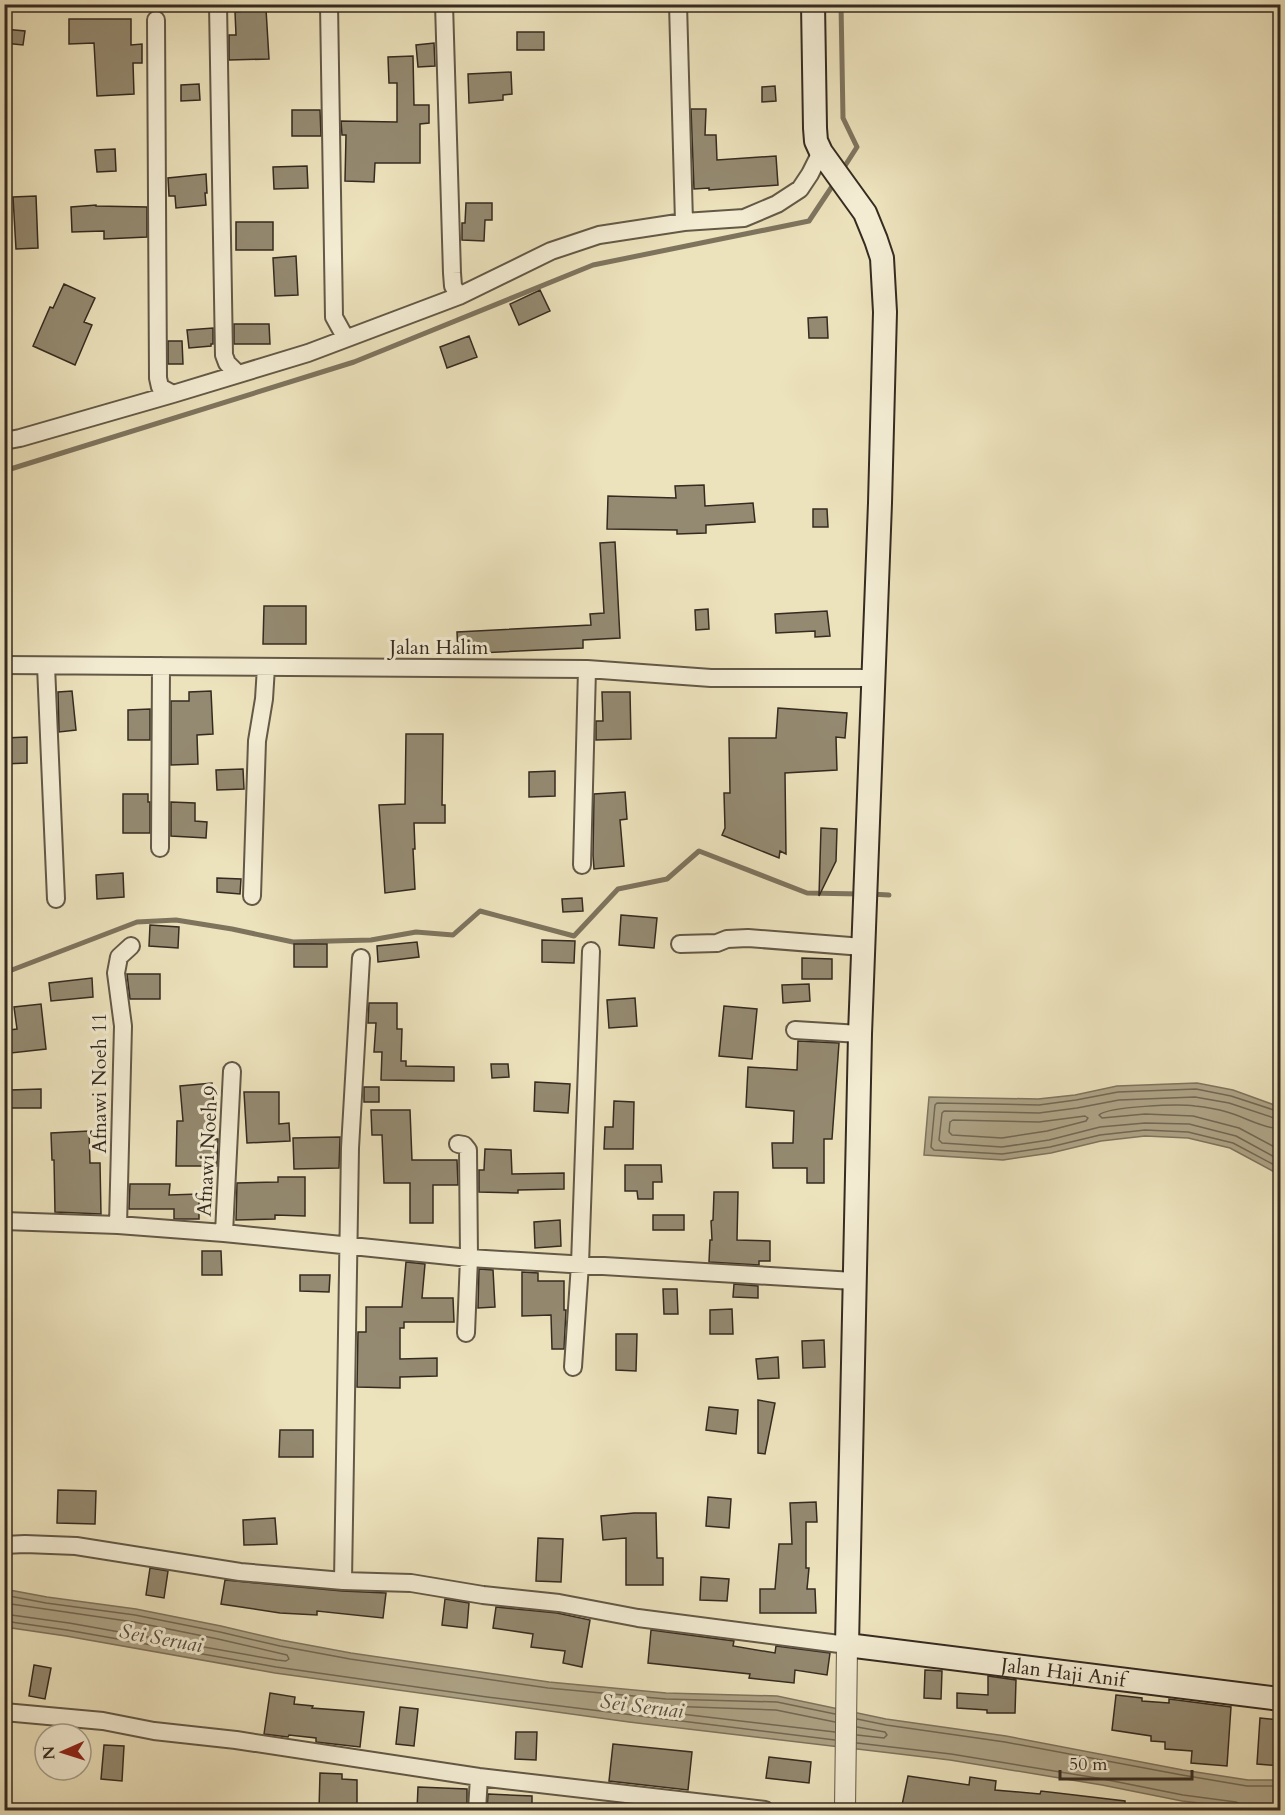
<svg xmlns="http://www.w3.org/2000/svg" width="1285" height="1815" viewBox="0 0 1285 1815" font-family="Cardo,serif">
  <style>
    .water { fill: #aea487; stroke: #7e745e; stroke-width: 1.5 }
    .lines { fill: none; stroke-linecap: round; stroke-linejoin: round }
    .shore { stroke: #726854; stroke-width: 1.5 }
    .stream { stroke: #7e745e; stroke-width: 5 }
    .building { fill: #948a71; stroke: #352b20; stroke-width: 1.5 }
    .minor-casing { stroke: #635947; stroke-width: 20 }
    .tertiary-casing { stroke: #635947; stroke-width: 22 }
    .secondary-casing { stroke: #352b20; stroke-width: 26 }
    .minor { stroke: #f3ecd3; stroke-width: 16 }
    .tertiary { stroke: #f3ecd3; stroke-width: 20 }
    .secondary { stroke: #f3ecd3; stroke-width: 22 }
    .labels { text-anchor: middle; stroke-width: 6; stroke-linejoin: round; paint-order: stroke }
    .street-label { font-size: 20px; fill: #352b20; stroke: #f3ecd3 }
    .water-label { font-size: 21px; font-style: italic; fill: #594f3f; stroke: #f3ecd3 }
  </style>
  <rect width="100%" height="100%" fill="#ece2bc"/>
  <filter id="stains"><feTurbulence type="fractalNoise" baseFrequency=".00333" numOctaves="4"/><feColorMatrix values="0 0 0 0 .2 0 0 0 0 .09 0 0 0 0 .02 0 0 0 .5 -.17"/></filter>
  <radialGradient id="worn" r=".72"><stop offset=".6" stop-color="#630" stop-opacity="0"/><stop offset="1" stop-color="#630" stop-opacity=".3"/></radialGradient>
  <path class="water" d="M1197 1083 1233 1090 1280 1107V1175L1230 1148 1188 1138 1145 1136 1101 1141 1051 1153 1003 1160 924 1155 929 1097 1038 1099 1075 1095 1117 1086Z
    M4 1589 47 1597 136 1609 221 1626 281 1640 351 1653 549 1682 666 1693 777 1696 886 1719 1006 1736 1183 1770 1248 1780H1280V1810L1240 1808 1182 1801 1102 1785 950 1760 629 1722 275 1673 66 1636 5 1627Z"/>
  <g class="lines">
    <path class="shore" d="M1280 1112 1231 1096 1196 1089 1118 1092 1076 1100 1039 1105 937 1103 935 1105 931 1147 934 1150 1002 1154 1050 1147 1100 1135 1145 1130 1188 1132 1233 1143 1280 1168
      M1085 1116 1088 1118 1086 1121 1047 1131 1002 1138 952 1135 949 1132 950 1122 953 1120 1039 1122Z
      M1280 1120 1229 1103 1195 1097 1119 1100 1077 1108 1039 1113 944 1111 942 1113 939 1140 942 1143 1002 1147 1049 1140 1100 1127 1145 1123 1189 1124 1236 1136 1280 1160
      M1280 1129C1262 1128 1245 1117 1227 1112 1217 1109 1205 1107 1195 1106 1179 1104 1109 1106 1099 1115L1102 1118 1145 1114 1193 1116 1239 1128 1280 1150
      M4 1595 46 1603 135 1615 220 1632 280 1646 350 1659 548 1688 666 1699 777 1702 835 1714
      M4 1603 134 1622 218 1639 287 1655 289 1659 286 1661 277 1660 69 1623 4 1614
      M4 1621 67 1630 276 1667 487 1697 835 1740
      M857 1719 886 1725 1005 1742 1182 1775 1247 1786H1280
      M835 1732 664 1712 662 1709 665 1706 776 1710 835 1722
      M857 1735 884 1738 887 1735 885 1732 857 1727
      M857 1743 951 1754 1103 1779 1183 1795 1236 1802 1241 1805 1242 1810"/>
    <path class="stream" d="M841 172 857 147 843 118 841 4
      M4 471 354 362 593 265 809 221 835 182
      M870 894 889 895
      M4 973 137 922 176 920 232 929 293 942 371 940 416 932 453 935 480 911 574 936 618 889 667 879 699 851 807 893 860 894"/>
  </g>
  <path class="building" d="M266 9 269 59 229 60V35H236L235 12Z
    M69 19H131V45L142 44V63H133L134 94 97 96 94 43 69 44Z
    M4 29 25 31 23 45 4 43Z
    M517 32H544V50H517Z
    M434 43 435 66 418 67 416 45Z
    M413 56 414 105H429V123L420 124V163H375L374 182 345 181 346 135H342L341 121 397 122V83H389L388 57Z
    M511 72 512 94 503 95V100L469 103 468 74Z
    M199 84 200 100 181 101V85Z
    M775 86 776 101 762 102V87Z
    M691 109H706L705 135H716L717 160 776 156 778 185 709 190V188L694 189Z
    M292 110H320L321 136H292Z
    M115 149 116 171 97 172 95 150Z
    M307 166 308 188 274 189 273 167Z
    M206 174 207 193H205L206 205 176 208 175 196H169L168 178Z
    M36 196 38 248 16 249 13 197Z
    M466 203H492V220H485L484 241 462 240V223H465Z
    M96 205V206L147 207V237L104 239V231L72 232 71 207Z
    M236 222H273V250H236Z
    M296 256 298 295 275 296 273 258Z
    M64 284 95 298 84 322 92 325 75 365 33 346 50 307 53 308Z
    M540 290 550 311 519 325 510 304Z
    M827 317 828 338H809L808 318Z
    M234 324H269L270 344H234Z
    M213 328V344H211V346L189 348 187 330Z
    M469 336 477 357 447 368 440 347Z
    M168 341H182L183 364H168Z
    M704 485 705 506 753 503 755 522 706 525V533L677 534V530L607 529 608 496 676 498 675 486Z
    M813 509H827L828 527H813Z
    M615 542 620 638 583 640V648L458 654 457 632 591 625 590 614 604 613 600 543Z
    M264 606H306V644H263Z
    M708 609 709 629 696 630 695 610Z
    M827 611 830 636 815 637V631L776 633 775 614Z
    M72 691 76 730 59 732 58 692Z
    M211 691 213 734 197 735 198 764 171 765V701H189V692Z
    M602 692H630L631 739 596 740V721H603Z
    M778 708 847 713 845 738 836 737 837 770 785 773 786 854 780 851 779 858 722 835 725 828 724 793H730L729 738H776Z
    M150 709V740H128V710Z
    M406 734H443L442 805H445V823H414L415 849H413L415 889 385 893 379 805 405 804Z
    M27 737V763L4 764V738Z
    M243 769 244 789 217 790 216 770Z
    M555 771V796L529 797V772Z
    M625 792 627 819 620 820 624 866 594 869 593 855 594 794Z
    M123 794H148V802H150V833H123Z
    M171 802 195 803V821L207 822 206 838 171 836Z
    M821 828 837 829 836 861 819 896Z
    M123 873 124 897 97 899 96 875Z
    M217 878 241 879 240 894 217 892Z
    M582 898 583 911 563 912 562 899Z
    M621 915 657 918 654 948 619 945Z
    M150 925 179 927 178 948 149 946Z
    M542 940 575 941 574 963 542 962Z
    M417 942 419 957 378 962 377 946Z
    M294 944H327V967H294Z
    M802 958 832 959V979H802Z
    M127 974H160V999H130Z
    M92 978 93 997 51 1001 49 983Z
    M809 984 810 1001 783 1003 782 985Z
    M635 998 637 1026 609 1028 607 1000Z
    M369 1003H397V1029H402L401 1061H406V1066L454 1067V1081L381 1080 382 1052H374L376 1023H368Z
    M41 1004 46 1049 11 1053 9 1030 17 1029 14 1007Z
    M724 1006 757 1009 752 1059 719 1056Z
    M798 1041 839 1043 832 1139H824V1183H807V1168H773L772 1143H793L794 1111 746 1107 748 1067 797 1070Z
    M491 1064H508L509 1077 492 1078Z
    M535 1082 570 1084 568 1113 534 1111Z
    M212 1083 214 1107 208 1108 209 1139H218L217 1166H176L177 1121H183L180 1086Z
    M364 1087H379V1102H364Z
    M41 1089V1108H10V1090Z
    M244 1092H279V1124L289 1123 290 1141 247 1143Z
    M614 1101 634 1102 633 1149H604L605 1127H613Z
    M371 1110H410L412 1160H457L458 1185H433V1223H410V1183H384L382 1135H372Z
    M89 1131 90 1163H100L101 1214 55 1212 54 1160H52L51 1133Z
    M340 1137 339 1168 294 1169 293 1138Z
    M485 1149 511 1150 512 1174 564 1173V1189L518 1190V1193L479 1192V1170H484Z
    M625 1165H661L662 1182H653V1199H638L637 1191H625Z
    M278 1177H305V1216L275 1215V1219L236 1220 237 1183 278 1182Z
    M130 1184H170L169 1195 199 1194V1219H174V1209H129Z
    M714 1192H738L737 1240 770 1241V1261H759V1265L709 1262 710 1240H712L711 1221 713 1220Z
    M653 1215H684V1230H653Z
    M560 1220 561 1246 535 1248 534 1222Z
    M202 1251H221L222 1275H202Z
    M406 1262 425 1264 422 1298H453L454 1322H404V1328H400V1359L437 1358V1376L400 1377V1388L357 1387 358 1332H366V1307H402Z
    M479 1269 493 1270 495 1307 478 1308Z
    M522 1272 538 1273V1281H564V1310H566L564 1349H552L551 1315 522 1316Z
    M300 1275H330L329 1292 300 1291Z
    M734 1284 758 1286V1298L733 1297Z
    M663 1289H677L678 1314H664Z
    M732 1309 733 1334H710V1310Z
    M616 1334H637L636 1371 616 1370Z
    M824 1340 825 1367 803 1368 802 1341Z
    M778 1357 779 1378 758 1379 756 1359Z
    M758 1400 775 1403 765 1454 758 1453Z
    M709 1407 738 1410 736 1434 706 1430Z
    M280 1430H313V1457H279Z
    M58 1490 96 1491 95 1524 57 1523Z
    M708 1497 731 1499 729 1528 706 1526Z
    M816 1502 817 1522H806V1568H809L807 1589H815L816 1613H760V1589H775L779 1544H792L790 1503Z
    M634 1513H656L657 1558H663V1585H626V1538L603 1540 601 1516Z
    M275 1518 277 1544 244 1545 243 1520Z
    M538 1538 563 1539 561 1582 536 1581Z
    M150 1568 168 1571 164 1598 146 1595Z
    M701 1577 729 1579 727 1601 700 1600Z
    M225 1580 342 1591 386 1593 383 1618 317 1611V1615L280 1613 221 1604Z
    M445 1599 469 1603 467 1628 442 1625Z
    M496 1607 557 1613 590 1620 582 1667 563 1663 565 1651 531 1647 533 1634 493 1628Z
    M651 1630 734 1641 733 1646 775 1653 776 1646 830 1653 827 1675 795 1670 794 1683 749 1678 750 1674 648 1663Z
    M34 1665 51 1668 45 1699 29 1696Z
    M925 1670 942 1671 941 1699 924 1698Z
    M988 1676 1016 1680 1015 1713H987V1710L957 1708V1693L988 1695Z
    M270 1693 295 1697 294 1704 313 1706 312 1708 364 1712 360 1747 316 1742V1738L289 1735 288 1737 264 1734Z
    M1116 1695 1142 1698V1701L1169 1703V1699L1231 1707 1227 1766 1191 1763 1192 1751 1165 1749V1742L1151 1741V1736L1112 1730Z
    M400 1707 418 1709 414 1746 396 1744Z
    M1260 1718 1281 1720V1766L1257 1764Z
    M516 1732H537L536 1760 515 1759Z
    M613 1744 692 1752 688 1790 609 1781Z
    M104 1745 124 1746 122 1781 101 1779Z
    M769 1757 811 1762 809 1783 766 1778Z
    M320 1773 342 1774V1779L357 1780V1807L341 1806V1810H319Z
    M908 1776 969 1785 970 1777 996 1781 995 1790 1040 1794 1041 1791 1125 1801V1810H901Z
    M418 1787 467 1789V1810H417Z
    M488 1794 532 1796V1810H487Z"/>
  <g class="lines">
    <g class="minor-casing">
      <path id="minor" d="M218 4 224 355 227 363 238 374
        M329 4 334 317 345 337
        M444 4 452 273 453 286 459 296
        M678 4 684 222
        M156 20 158 378 160 387 173 394
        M4 441 20 438 173 394 308 353 459 296 551 251 599 235 684 222 744 218 777 204 800 189 810 174 821 152
        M4 665 587 669 711 678H873
        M46 666 56 899
        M160 848 161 666
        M582 865 587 669
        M252 896 257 741 264 699 266 667
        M680 944 717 943 727 939 748 938 863 947
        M795 1030 860 1034
        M458 1144 464 1145 468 1150 469 1258 466 1333
        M4 1221 118 1225 224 1233 469 1258 854 1281
        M118 1225 123 1026 116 973 119 957 131 946
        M224 1233 232 1071
        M573 1367 580 1264 591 951
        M4 1545 25 1544 76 1546 240 1572 343 1581 411 1583 483 1595 559 1603 638 1618 847 1645
        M343 1581 350 1148 361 958
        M4 1712 103 1721 154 1731 236 1740 479 1777 765 1810
        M477 1810 479 1777"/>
    </g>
    <g class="tertiary-casing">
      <path id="tertiary" d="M845 1810 847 1645"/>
    </g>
    <g class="secondary-casing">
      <g id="secondary">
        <path id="s1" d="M813 4 815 128 816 141 821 152 865 213 876 240 882 258 885 312 880 503 860 1034 847 1645 1280 1699"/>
      </g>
    </g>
    <use href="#minor" class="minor"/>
    <use href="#tertiary" class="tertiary"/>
    <use href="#secondary" class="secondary"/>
  </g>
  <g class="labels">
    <g class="street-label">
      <text x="439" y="654">Jalan Halim</text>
      <text transform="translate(99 1083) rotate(-90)" y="7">Afnawi Noeh 11</text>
      <text transform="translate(207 1151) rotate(-87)" y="7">Afnawi Noeh 9</text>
      <text dy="7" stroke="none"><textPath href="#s1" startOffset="1878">Jalan Haji Anif</textPath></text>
    </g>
    <g class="water-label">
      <text transform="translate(161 1638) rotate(10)" y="7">Sei Seruai</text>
      <text transform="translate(642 1706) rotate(7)" y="7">Sei Seruai</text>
    </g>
  </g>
  <rect width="1285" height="1815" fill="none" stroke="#ece2bc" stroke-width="24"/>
  <rect x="6" y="6" width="1273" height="1803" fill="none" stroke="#352b20" stroke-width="3"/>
  <rect x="12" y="12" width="1261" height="1791" fill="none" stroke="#352b20" stroke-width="1.5"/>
  <g transform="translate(63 1752) rotate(267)"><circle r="28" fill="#f3ecd3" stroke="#a79f8b" stroke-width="1.5"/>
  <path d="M0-4.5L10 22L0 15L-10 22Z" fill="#8f2418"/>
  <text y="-9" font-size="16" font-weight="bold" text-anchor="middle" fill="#352b20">N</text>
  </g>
  <path d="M1060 1770v9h132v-9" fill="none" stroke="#352b20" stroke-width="3"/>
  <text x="1069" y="1770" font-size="18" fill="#352b20" stroke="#f3ecd3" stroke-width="4.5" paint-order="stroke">50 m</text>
  <rect width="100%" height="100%" filter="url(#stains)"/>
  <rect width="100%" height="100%" fill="url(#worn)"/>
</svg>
